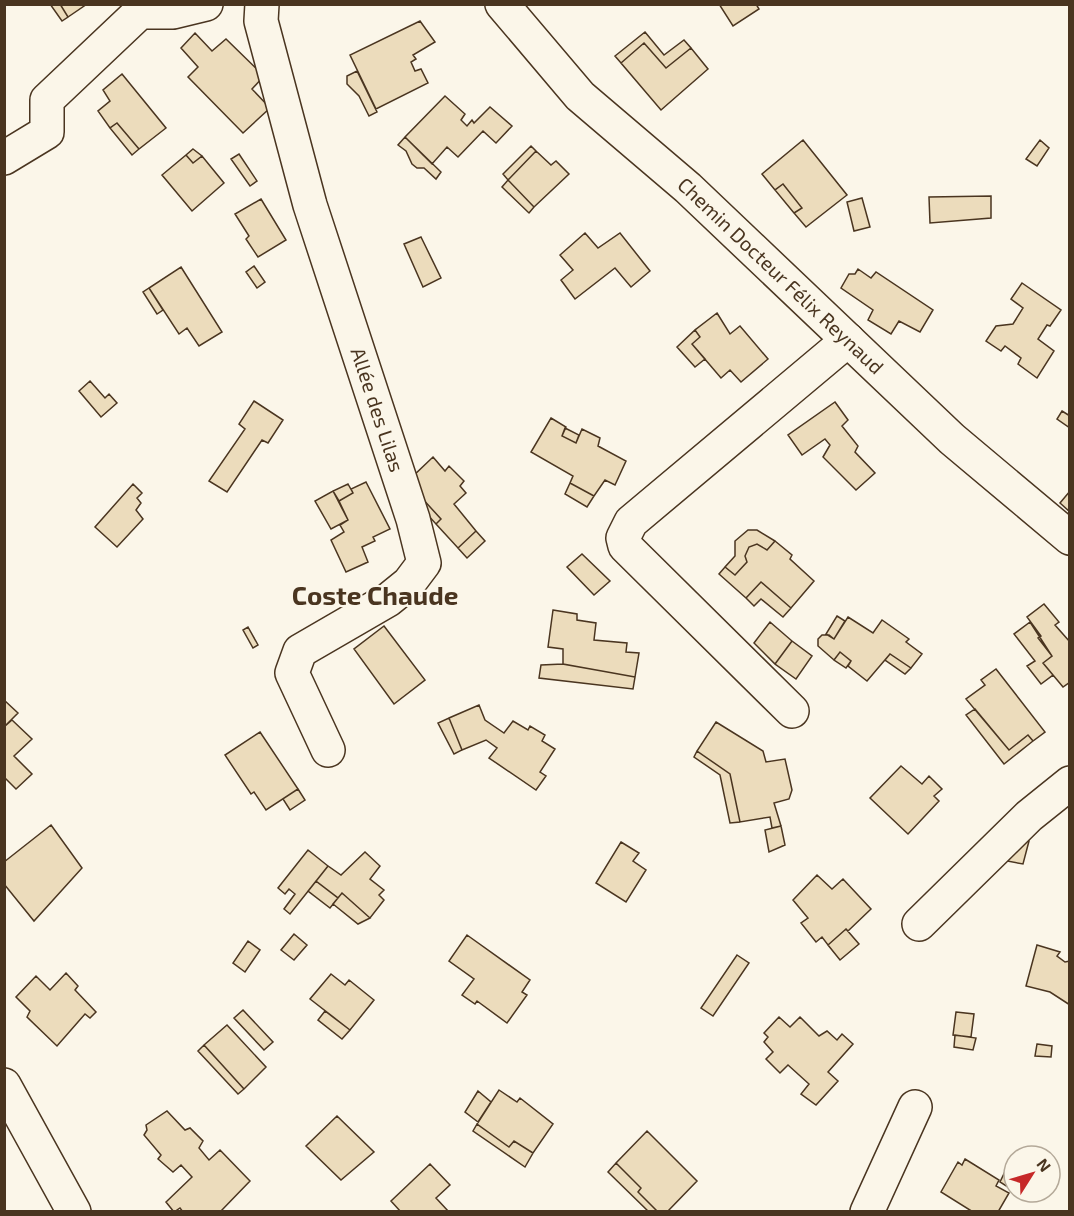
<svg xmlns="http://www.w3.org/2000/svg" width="1074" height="1216" viewBox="0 0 1074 1216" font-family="'Exo 2',sans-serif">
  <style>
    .building { fill: #ecdcbc; stroke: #4a3520; stroke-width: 1.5 }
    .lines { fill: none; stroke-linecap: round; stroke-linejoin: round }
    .minor-casing { stroke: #4a3520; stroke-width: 36 }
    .minor { stroke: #fbf6e9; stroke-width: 33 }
    .labels { text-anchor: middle; stroke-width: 4.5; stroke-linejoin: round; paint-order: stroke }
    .street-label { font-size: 20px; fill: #4a3520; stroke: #fbf6e9 }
    .district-label { font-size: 26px; font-weight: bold; fill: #4a3520; stroke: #fbf6e9 }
  </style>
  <rect width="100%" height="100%" fill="#fbf6e9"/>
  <path class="building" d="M50 4H60L68 17 62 21Z
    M60 4H87L68 17Z
    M719 4H756L759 9 733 26Z
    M420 21 435 42 413 55 416 59 411 62 415 71 421 69 428 83 376 109 350 55Z
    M645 32 664 55 684 40 691 48 666 68 644 43 621 63 615 56Z
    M195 33 212 51 226 39 264 76 252 89 270 108 243 133 188 77 198 67 181 48Z
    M644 43 666 68 691 48 708 69 661 110 621 63Z
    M357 71 377 112 369 116 359 96 347 84V76Z
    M122 74 166 128 139 149 117 123 110 128 98 111 110 101 103 90Z
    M445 96 465 114 461 120 467 126 472 120 474 123 490 107 512 126 496 143 483 131 458 157 447 147 432 164 405 137Z
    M117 123 139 149 132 155 110 128Z
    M405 137 441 172 436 179 424 168H417L412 164 406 151 398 145Z
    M803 140 847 195 806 227 794 213 802 208 783 184 775 190 762 174Z
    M1040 140 1049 148 1037 166 1026 159Z
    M531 146 536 151 508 180 503 174Z
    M193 149 202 156 193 163 186 155Z
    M536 151 551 165 556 161 569 174 534 207 508 180Z
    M239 154 257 181 250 186 231 159Z
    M186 155 193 163 202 156 224 183 192 211 162 175Z
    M508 180 534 207 529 213 502 187Z
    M783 184 802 208 794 213 775 190Z
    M991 196V218L930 223 929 197Z
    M862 198 870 227 854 231 847 202Z
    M261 199 286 240 258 257 246 239 249 236 235 214Z
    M585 233 598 248 620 233 650 271 631 287 615 268 575 299 561 280 573 270 560 255Z
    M421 237 441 278 423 287 404 244Z
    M254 266 265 282 257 288 246 272Z
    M181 267 222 332 199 346 187 328 179 334 149 288Z
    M858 269 871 278 876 272 933 310 920 332 899 321 891 334 868 320 873 310 841 288 849 274H855Z
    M1022 283 1061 310 1050 326 1047 325 1038 339 1054 351 1037 378 1018 364 1021 358 1005 346 1001 351 986 341 996 326 1013 324 1023 308 1011 299Z
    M149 288 163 310 157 314 143 292Z
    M717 313 730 334 740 326 768 359 741 382 730 370 721 378 692 344 700 337 695 330Z
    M695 330 700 337 692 344 705 359 695 367 677 347Z
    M90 381 105 398 109 394 117 403 101 417 79 391Z
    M254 401 283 420 268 443 262 440 227 492 209 481 245 429 239 424Z
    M835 402 848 420 842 426 858 446 855 452 875 473 856 490 823 457 830 445 825 439 802 455 788 435Z
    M1062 411 1070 416V428L1057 419Z
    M551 418 566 427 562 436 576 443 582 429 600 438 598 446 626 461 615 485 605 480 594 496 570 483 573 476 531 452Z
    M565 428 579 435 576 443 562 436Z
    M433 457 445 471 449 466 464 481 460 486 466 493 454 504 476 531 458 548 436 524 441 519 420 496 410 479Z
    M366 482 390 529 373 537 375 541 362 547 368 562 346 572 331 540 344 532 340 525 348 520 339 501 353 493 351 489Z
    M570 483 594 496 587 507 565 494Z
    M133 484 142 493 137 498 141 503 136 510 143 519 117 547 95 527Z
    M348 484 353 493 339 501 333 491Z
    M333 491 348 520 331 529 315 501Z
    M1070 491V512L1060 503Z
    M420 496 441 519 436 524 415 501Z
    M748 530H757L775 541 767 550 757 544 749 547 745 556 747 562 735 575 725 567 735 556V541Z
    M476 531 485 541 467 558 458 548Z
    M775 541 792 555 790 559 814 581 791 608 761 582 746 598 719 574 725 567 735 575 747 562 745 556 749 547 757 544 767 550Z
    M582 554 610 581 594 595 567 567Z
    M761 582 791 608 783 617 761 599 754 606 746 598Z
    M1044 604 1059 622 1055 625 1070 642V682L1063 687 1043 663 1052 656 1038 638 1041 636 1027 617Z
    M553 610 577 614V620L596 623 594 640 627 643 626 652 639 653 635 677 563 664V649L548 647Z
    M837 616 845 621 834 639 826 634Z
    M848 617 873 633 882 620 909 639 906 642 922 654 911 668 890 654 867 681 848 666 851 661 840 652 834 660 818 646V639L822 635H829L834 639Z
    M770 622 792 641 775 664 754 643Z
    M1030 622 1052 656 1043 663 1053 675 1041 684 1027 666 1035 661 1014 634Z
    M384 626 425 680 394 704 354 649Z
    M248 627 258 645 253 648 243 630Z
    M792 641 812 656 796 679 775 664Z
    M840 652 851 661 846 668 834 660Z
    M890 654 911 668 905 674 885 660Z
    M563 664 635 677 633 689 539 678 541 665Z
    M996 669 1045 732 1033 741 1028 735 1009 750 966 699 985 685 981 680Z
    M4 700 18 713 4 727Z
    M479 705 485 720 504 733 513 721 528 730 530 726 545 735 542 741 555 749 540 772 546 776 536 790 489 758 497 748 486 740 462 750 449 718Z
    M975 709 1009 750 1028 735 1033 741 1004 764 966 715Z
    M449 718 462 750 454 754 438 723Z
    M12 720 32 739 14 756 32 774 16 789 4 777V727Z
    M716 722 763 751 766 762 785 759 792 790 789 799 774 803 781 826 772 828 770 817 740 822 730 774 697 751Z
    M260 732 298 789 266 810 254 792 251 794 225 755Z
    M697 751 730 774 740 822 730 823 720 775 694 757Z
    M901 766 922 784 929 776 942 789 934 796 939 801 908 834 870 798Z
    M298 789 305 800 290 810 283 799Z
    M51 825 82 868 34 921 4 884V862Z
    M781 826 785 845 769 852 765 830Z
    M1014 838 1029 841 1023 864 1007 861Z
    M621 842 639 853 633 861 646 870 626 902 596 883Z
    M308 850 328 866 290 914 284 909 295 894 289 889 285 894 278 888Z
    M365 852 380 866 370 879 384 890 379 895 384 900 370 918 342 893 338 898 316 881 328 866 341 875Z
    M817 875 832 889 843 879 871 909 848 931 846 929 828 945 822 937 816 942 801 923 808 918 793 900Z
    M316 881 338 898 330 908 308 891Z
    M342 893 370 918 358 924 333 904Z
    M846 929 859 944 840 960 828 945Z
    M294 934 307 945 294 960 281 950Z
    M467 935 530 980 522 992 527 995 507 1023 477 1001 475 1004 462 995 474 979 449 961Z
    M248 941 260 950 245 972 233 963Z
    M1037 945 1060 952 1057 956 1065 962 1070 961V1005L1050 992 1026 986Z
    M737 955 749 963 713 1016 701 1008Z
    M66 973 78 986 75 990 96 1012 90 1018 85 1014 57 1046 27 1017 30 1011 16 997 36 976 50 990Z
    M331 974 345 985 349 980 374 1000 350 1030 310 999Z
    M243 1010 273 1042 264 1050 234 1018Z
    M325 1011 350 1030 342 1039 318 1020Z
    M956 1012 974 1014 971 1037 953 1035Z
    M779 1017 790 1027 800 1017 819 1036 827 1031 837 1040 842 1034 853 1044 828 1072 838 1081 816 1105 801 1094 809 1084 788 1065 780 1073 766 1059 773 1052 764 1042 768 1037 764 1033Z
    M227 1025 266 1067 244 1089 204 1045Z
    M955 1035 976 1038 973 1050 954 1047Z
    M1037 1044 1052 1046 1051 1057 1035 1056Z
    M204 1045 244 1089 238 1094 198 1051Z
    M499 1090 517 1102 520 1098 553 1124 533 1153 514 1141 509 1147 477 1124Z
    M478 1091 491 1102 478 1122 465 1112Z
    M167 1111 185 1130 190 1128 203 1141 199 1148 209 1160 220 1150 250 1181 220 1212H183L180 1208 174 1212 166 1202 192 1177 181 1165 173 1172 158 1159 161 1155 144 1135 147 1130 146 1125Z
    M337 1116 374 1152 341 1180 306 1146Z
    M477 1124 509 1147 514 1141 533 1153 525 1167 473 1131Z
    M647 1131 697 1181 667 1212H658L638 1192 641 1188 616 1163Z
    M1012 1157 1014 1158V1191L1000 1182Z
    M965 1159 999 1180 996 1186 1009 1193 998 1212H973L941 1192 958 1162 962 1165Z
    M616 1163 641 1188 638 1192 658 1212H649L608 1172Z
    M430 1164 450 1185 436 1198 449 1212H401L391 1201Z"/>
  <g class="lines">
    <g class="minor-casing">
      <g id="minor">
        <path id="s1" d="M262 4 261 21 310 205 413 519 424 563 409 583 388 600 300 651 292 673 328 750"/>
        <path id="s2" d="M502 4 580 96 688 188 952 439 1070 538"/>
        <path d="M4 158 47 132V100L140 12H173L206 4"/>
        <path d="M792 711 625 546 623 538 631 522 848 340"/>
        <path d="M919 924 1029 816 1070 783"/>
        <path d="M4 1085 74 1212"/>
        <path d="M867 1212 915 1107"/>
      </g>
    </g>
    <use href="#minor" class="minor"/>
  </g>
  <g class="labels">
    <g class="street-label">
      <text dy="7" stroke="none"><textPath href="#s2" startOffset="390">Chemin Docteur Félix Reynaud</textPath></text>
      <text dy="7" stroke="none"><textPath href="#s1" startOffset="423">Allée des Lilas</textPath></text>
    </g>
    <g class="district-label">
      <text x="375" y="605">Coste Chaude</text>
    </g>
  </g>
  <rect width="1074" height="1216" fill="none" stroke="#4a3520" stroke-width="12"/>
  <g transform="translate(1032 1174) rotate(53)"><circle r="28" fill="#fbf6e9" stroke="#b4a999" stroke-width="1.5"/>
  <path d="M0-4.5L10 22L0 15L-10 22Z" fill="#c62828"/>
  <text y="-9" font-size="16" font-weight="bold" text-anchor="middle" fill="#4a3520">N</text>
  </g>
</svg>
